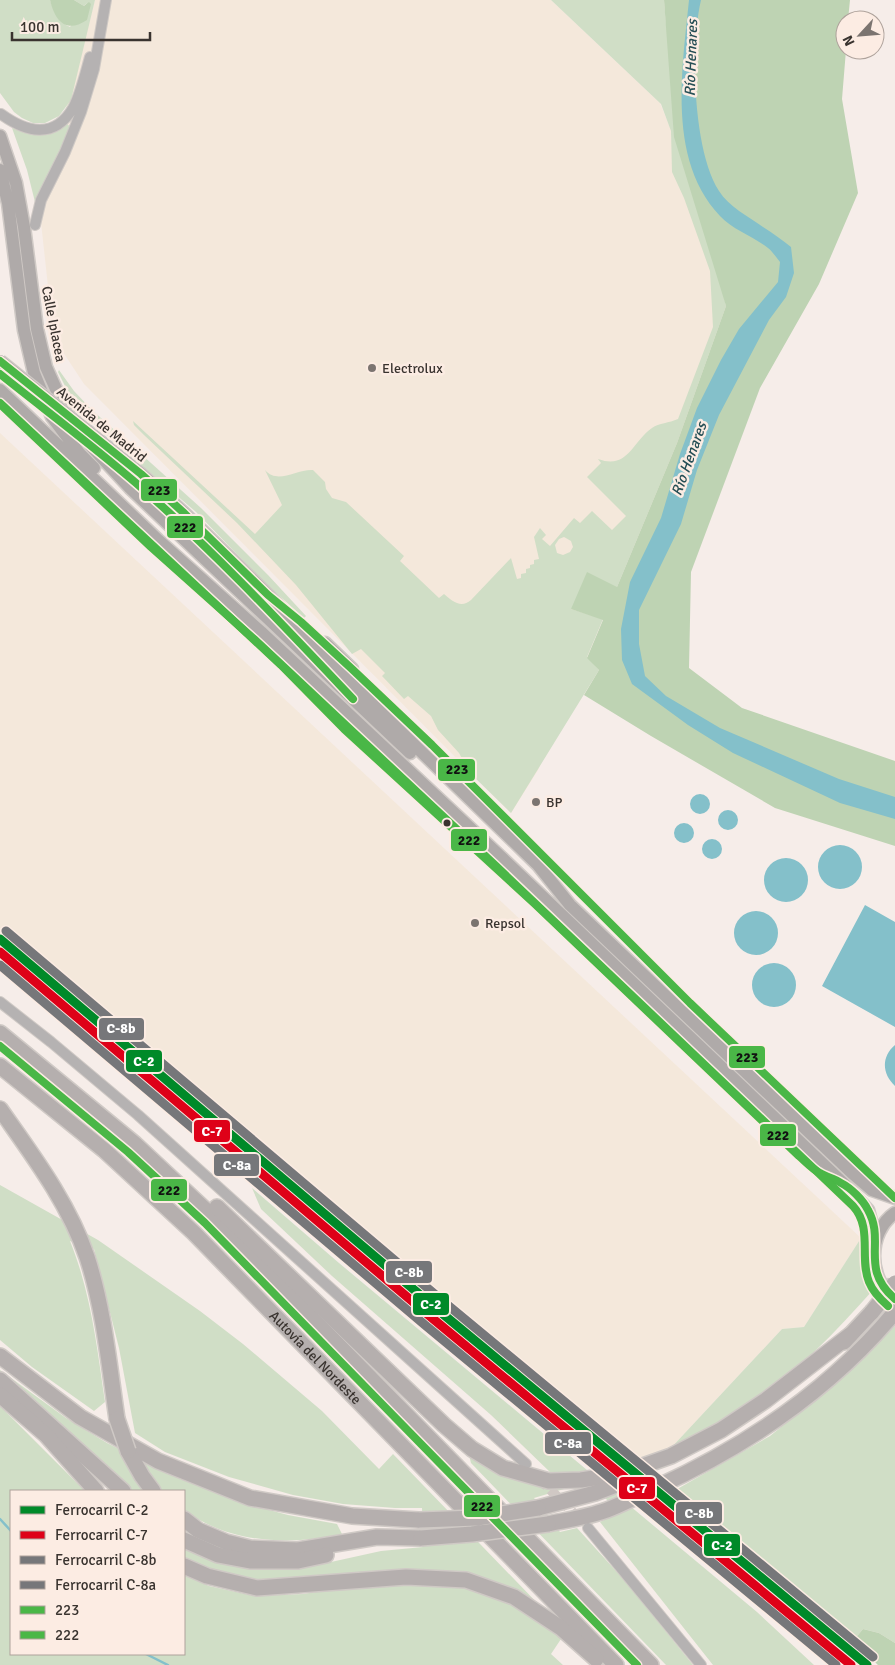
<svg xmlns="http://www.w3.org/2000/svg" width="895" height="1665" viewBox="0 0 895 1665" font-family="Signika,sans-serif">
  <style>
    .industrial { fill: #f4e8db }
    .green { fill: #d0dec6; fill-rule: evenodd }
    .forest { fill: #bed3b3 }
    .water { fill: #84c0ca }
    .lines { fill: none; stroke-linecap: round; stroke-linejoin: round }
    .stream { stroke: #84c0ca; stroke-width: 2.5 }
    .minor-tunnel { stroke: #d0c8c4; stroke-width: 10; stroke-dasharray: 10 5; stroke-linecap: butt }
    .minor-casing { stroke: #cfc9c5; stroke-width: 12 }
    .major-casing { stroke: #cfc9c5; stroke-width: 15 }
    .highway-casing { stroke: #cfc9c5; stroke-width: 18 }
    .minor { stroke: #b5b2b2; stroke-width: 10 }
    .major { stroke: #afaaa9; stroke-width: 12 }
    .highway { stroke: #b5afae; stroke-width: 15 }
    .major-bridge-casing { stroke: #cfc9c5; stroke-width: 15; stroke-linecap: butt }
    .highway-bridge-casing { stroke: #cfc9c5; stroke-width: 18; stroke-linecap: butt }
    .major-bridge { stroke: #afaaa9; stroke-width: 12 }
    .highway-bridge { stroke: #b5afae; stroke-width: 15 }
    .bus-1-casing { stroke: #fcece3; stroke-width: 11 }
    .bus-2-casing { stroke: #fcece3; stroke-width: 11 }
    .bus-1 { stroke: #4ab747; stroke-width: 8 }
    .bus-2 { stroke: #4ab747; stroke-width: 8 }
    .rail-1-casing { stroke: #fcece3; stroke-width: 12 }
    .rail-2-casing { stroke: #fcece3; stroke-width: 12 }
    .rail-3-casing { stroke: #fcece3; stroke-width: 12 }
    .rail-4-casing { stroke: #fcece3; stroke-width: 12 }
    .rail-1 { stroke: #008a29; stroke-width: 9 }
    .rail-2 { stroke: #de0118; stroke-width: 9 }
    .rail-3 { stroke: #76777a; stroke-width: 9 }
    .rail-4 { stroke: #76777a; stroke-width: 9 }
    .poi-dot { fill: #7b7470; stroke: #fcece3; stroke-width: 2 }
    .bus-dot { fill: #39332f; stroke: #fcece3; stroke-width: 2 }
    .labels { text-anchor: middle; stroke-width: 5; stroke-linejoin: round; paint-order: stroke }
    .street-label { font-size: 14px; fill: #39332f; stroke: #fcece3 }
    .poi-label { font-size: 14px; fill: #39332f; stroke: #fcece3; text-anchor: start }
    .water-label { font-size: 15px; font-style: italic; fill: #254e55; stroke: #fcece3 }
    .line-badge { stroke: #fcece3; stroke-width: 2 }
    .badge-label { font-size: 14px; text-anchor: middle; font-weight: bold; fill: #fff }
    .pale-badge-label { font-size: 14px; text-anchor: middle; font-weight: bold; fill: #111 }
  </style>
  <rect width="100%" height="100%" fill="#f6ede9"/>
  <path class="industrial" d="M95 0H551L660 103 674 137 726 306 677 443 587 657 538 770 511 813 84 384 61 349 50 305 41 222 57 141Z
    M0 433 861 1238 804 1327 782 1329 670 1449 635 1461 620 1455 120 1035 0 928Z"/>
  <path class="green" d="M0 0H50C53 10 59 23 70 27L87 3 84 6 74 0H95L71 100 59 116 45 123H33L22 118 14 112 0 93Z
    M551 0H664L666 24 726 306 677 443 617 587 571 609 603 619 587 657 599 670 511 813 470 773 459 753 438 730 431 716 408 696 404 699 382 676 385 673 361 649 352 654 296 585 237 523 144 435 134 425 133 421 255 534 282 505 265 470C278 485 296 469 313 470L325 482 326 489 332 498 346 502 404 556 400 561 439 598 444 594C452 601 461 609 471 600L511 558 517 579 521 578V574L526 573V569L530 568V565L534 564V560L539 559 534 537 540 528 546 535 542 539 550 546 574 518 580 523 592 511 612 530 626 516 587 477 601 463 598 459C628 470 632 442 652 428 659 423 669 423 678 419L713 327 710 271 684 198 672 172 671 131 661 104ZM564 537 571 541 573 547 570 552 563 555 557 553 555 545 559 539Z
    M67 124 71 127 35 202 27 170 12 128C34 137 46 138 67 124Z
    M59 370 74 391 91 409 201 508 268 575 306 616 304 618 265 583 196 512 77 410 58 372Z
    M0 1185 98 1240 200 1311 243 1344 322 1411 379 1469 393 1454 543 1609 419 1571 364 1572 302 1581 261 1583 184 1562V1547L234 1565 273 1570 331 1562 381 1551 423 1547 422 1508H395L343 1504 293 1495 229 1477 165 1452 135 1433 119 1348 94 1249 70 1241C91 1293 97 1347 105 1402L94 1411 32 1367 0 1340Z
    M252 1188 339 1263 757 1612 814 1665H713L600 1522 620 1512 577 1472 551 1473 491 1415 332 1276 261 1209Z
    M861 1238 866 1273 873 1290C854 1311 835 1332 815 1351 773 1391 722 1422 670 1449L782 1329 804 1327Z
    M895 1326V1643L879 1633 863 1629 853 1641 746 1551 672 1492 770 1436 847 1374Z
    M0 1370 66 1418 107 1443 180 1479 243 1503 288 1515 337 1524 342 1534C289 1546 228 1543 184 1510V1491H163L159 1487 140 1490V1491H131L0 1373Z
    M0 1406 85 1491H11V1654H184V1575L209 1586 254 1596 303 1594 373 1583H447L502 1599 536 1616 563 1636 551 1654 563 1665H0Z
    M469 1455 503 1473 530 1484 564 1489 534 1498 560 1532 577 1528 626 1582 693 1665H666L471 1463Z"/>
  <path class="forest" d="M50 0H74L84 6 89 2 91 4 87 20C66 34 55 21 50 0Z
    M664 0H850L848 20H845L846 50 842 99 858 193 819 284 760 388 691 572 689 668 742 708 895 761V846L775 808 651 736 584 695 599 670 587 658 603 620 571 609 587 572 617 587 677 443 726 306 674 137Z
    M863 1629 879 1633 895 1643V1665H878L853 1641Z"/>
  <path class="water" d="M689 0H701C690 46 693 151 719 191 729 207 748 216 763 227 773 233 782 240 791 247L794 273 786 297 769 320 719 415 697 470 681 524 639 610V644L645 676 666 696 720 728 839 779 895 797V819L840 803 733 753 688 725 632 684 622 660 621 629 630 582 661 518 680 454 697 408 721 360 739 329 778 282 780 262C776 257 772 251 768 248 753 236 733 230 720 216 667 160 682 70 689 0Z
    M690 804a10 10 0 1 1 20 0a10 10 0 1 1-20 0Z
    M718 820a10 10 0 1 1 20 0a10 10 0 1 1-20 0Z
    M674 833a10 10 0 1 1 20 0a10 10 0 1 1-20 0Z
    M702 849a10 10 0 1 1 20 0a10 10 0 1 1-20 0Z
    M818 867a22 22 0 1 1 44 0a22 22 0 1 1-44 0Z
    M764 880a22 22 0 1 1 44 0a22 22 0 1 1-44 0Z
    M865 905 895 922V1027L822 986Z
    M734 933a22 22 0 1 1 44 0a22 22 0 1 1-44 0Z
    M752 985a22 22 0 1 1 44 0a22 22 0 1 1-44 0Z
    M895 1045V1086C882 1074 881 1057 895 1045Z"/>
  <g class="lines">
    <path class="stream" d="M0 1519 11 1531
      M146 1654 168 1665"/>
    <path class="minor-tunnel" d="M540 1479 580 1520"/>
    <g class="minor-casing">
      <path id="minor" d="M1 114C26 132 54 140 73 108 80 96 86 71 90 57
        M35 225 41 200 65 152 81 112 94 69 106 0
        M0 1002 51 1042 138 1115 526 1464
        M588 1528 701 1665"/>
    </g>
    <g class="major-casing">
      <path id="major" d="M0 136 16 183 24 227 37 329 46 367 66 411 91 446 130 488 410 753
        M0 170 8 203 24 330 34 373 52 417 80 454 94 468
        M0 390 158 540 261 632 503 859 844 1184 868 1210 876 1240
        M141 474 184 513 268 595 370 702 538 865 570 905 852 1173 872 1190 895 1198
        M325 643 352 669
        M895 1213C867 1232 867 1280 895 1299"/>
    </g>
    <g class="highway-casing">
      <g id="highway">
        <path d="M0 1033 135 1144 212 1216 651 1665"/>
        <path id="s1" d="M0 1066 104 1150 194 1233 616 1665"/>
        <path d="M0 1109C33 1156 68 1202 87 1257 104 1309 109 1365 117 1419"/>
        <path d="M217 1207 444 1425 472 1449 503 1468 549 1481 581 1480 620 1474 671 1456 721 1430 766 1400 850 1335"/>
        <path d="M844 1342 872 1312"/>
        <path d="M0 1356 80 1417 158 1461 250 1498 352 1516 419 1520"/>
        <path d="M0 1380 123 1491"/>
        <path d="M0 1395 46 1435 96 1491"/>
        <path d="M128 1451 142 1476 153 1491"/>
        <path d="M538 1508 595 1493 632 1479"/>
        <path d="M184 1519 198 1530 226 1542 250 1548 298 1550 377 1537 421 1538"/>
        <path d="M548 1524C567 1520 588 1517 607 1510 623 1504 639 1495 655 1488 747 1446 830 1390 895 1312"/>
        <path d="M184 1540 218 1555 250 1561H298L326 1555"/>
        <path d="M184 1566 207 1576 257 1588 406 1577 466 1580 514 1597 561 1628 596 1659"/>
      </g>
    </g>
    <use href="#minor" class="minor"/>
    <use href="#major" class="major"/>
    <use href="#highway" class="highway"/>
    <g class="major-bridge-casing">
      <path id="major-bridge" d="M0 361 141 474"/>
    </g>
    <g class="highway-bridge-casing">
      <path id="highway-bridge" d="M872 1312 895 1283
        M117 1419 128 1451
        M419 1520 477 1518 538 1508
        M421 1538 472 1534 548 1524"/>
    </g>
    <use href="#major-bridge" class="major-bridge"/>
    <use href="#highway-bridge" class="highway-bridge"/>
    <g class="bus-1-casing">
      <path id="bus-1" d="M0 361 141 474 184 513 268 595 301 622 352 669 432 745 690 1003 895 1198
        M0 403 281 665 344 729 535 904 799 1156C806 1162 812 1169 820 1173 827 1177 835 1179 841 1183 851 1188 863 1200 868 1210 886 1242 859 1268 895 1299"/>
    </g>
    <g class="bus-2-casing">
      <path id="bus-2" d="M0 374C45 410 92 445 136 483 213 550 283 625 353 699
        M0 404 151 547 254 639 496 866 853 1206C873 1228 859 1257 869 1282 873 1292 880 1299 888 1306
        M0 1046 128 1152 205 1223 637 1665"/>
    </g>
    <use href="#bus-1" class="bus-1"/>
    <use href="#bus-2" class="bus-2"/>
    <g class="rail-1-casing">
      <path id="rail-1" d="M0 939 438 1310 867 1665"/>
    </g>
    <g class="rail-2-casing">
      <path id="rail-2" d="M0 952 432 1318 851 1665"/>
    </g>
    <g class="rail-3-casing">
      <path id="rail-3" d="M6 931 444 1302 873 1657"/>
    </g>
    <g class="rail-4-casing">
      <path id="rail-4" d="M0 965 425 1325 836 1665"/>
    </g>
    <use href="#rail-1" class="rail-1"/>
    <use href="#rail-2" class="rail-2"/>
    <use href="#rail-3" class="rail-3"/>
    <use href="#rail-4" class="rail-4"/>
  </g>
  <g class="poi-dot">
    <circle cx="372" cy="368" r="5"/>
    <circle cx="536" cy="802" r="5"/>
    <circle cx="475" cy="923" r="5"/>
  </g>
  <circle class="bus-dot" cx="447" cy="823" r="4.5"/>
  <g class="labels">
    <g class="street-label">
      <text transform="translate(54 324) rotate(79)" y="5">Calle Iplacea</text>
      <text transform="translate(102 424) rotate(39)" y="5">Avenida de Madrid</text>
      <text dy="5" stroke="none"><textPath href="#s1" startOffset="430">Autovía del Nordeste</textPath></text>
    </g>
    <g class="poi-label">
      <text x="382" y="373">Electrolux</text>
      <text x="546" y="807">BP</text>
      <text x="485" y="928">Repsol</text>
    </g>
    <g class="water-label">
      <text transform="translate(691 58) rotate(-88)" y="5">Río Henares</text>
      <text transform="translate(689 459) rotate(-70)" y="5">Río Henares</text>
    </g>
  </g>
  <g class="line-badge">
    <rect x="140" y="478" width="38" height="24" rx="5" fill="#4ab747"/>
    <rect x="166" y="515" width="38" height="24" rx="5" fill="#4ab747"/>
    <rect x="437" y="758" width="39" height="24" rx="5" fill="#4ab747"/>
    <rect x="450" y="828" width="38" height="24" rx="5" fill="#4ab747"/>
    <rect x="98" y="1017" width="47" height="24" rx="5" fill="#76777a"/>
    <rect x="728" y="1045" width="38" height="24" rx="5" fill="#4ab747"/>
    <rect x="125" y="1049" width="38" height="24" rx="5" fill="#008a29"/>
    <rect x="193" y="1119" width="38" height="24" rx="5" fill="#de0118"/>
    <rect x="759" y="1123" width="38" height="24" rx="5" fill="#4ab747"/>
    <rect x="213" y="1153" width="47" height="24" rx="5" fill="#76777a"/>
    <rect x="150" y="1178" width="38" height="24" rx="5" fill="#4ab747"/>
    <rect x="385" y="1260" width="48" height="24" rx="5" fill="#76777a"/>
    <rect x="412" y="1292" width="38" height="24" rx="5" fill="#008a29"/>
    <rect x="544" y="1431" width="48" height="24" rx="5" fill="#76777a"/>
    <rect x="618" y="1476" width="38" height="24" rx="5" fill="#de0118"/>
    <rect x="463" y="1494" width="38" height="24" rx="5" fill="#4ab747"/>
    <rect x="675" y="1501" width="48" height="24" rx="5" fill="#76777a"/>
    <rect x="703" y="1533" width="38" height="24" rx="5" fill="#008a29"/>
  </g>
  <g class="badge-label">
    <text x="121" y="1033">C-8b</text>
    <text x="144" y="1066">C-2</text>
    <text x="212" y="1136">C-7</text>
    <text x="237" y="1170">C-8a</text>
    <text x="409" y="1277">C-8b</text>
    <text x="431" y="1309">C-2</text>
    <text x="568" y="1448">C-8a</text>
    <text x="637" y="1493">C-7</text>
    <text x="699" y="1518">C-8b</text>
    <text x="722" y="1550">C-2</text>
  </g>
  <g class="pale-badge-label">
    <text x="159" y="495">223</text>
    <text x="185" y="532">222</text>
    <text x="457" y="774">223</text>
    <text x="469" y="845">222</text>
    <text x="747" y="1062">223</text>
    <text x="778" y="1140">222</text>
    <text x="169" y="1195">222</text>
    <text x="482" y="1511">222</text>
  </g>
  <rect x="10" y="1490" width="175" height="165" fill="#fcece3" stroke="#aea29b"/>
  <rect x="20" y="1506" width="25" height="8" fill="#008a29" stroke="#aea29b"/>
  <text x="55" y="1515" font-size="15" fill="#39332f">Ferrocarril C-2</text>
  <rect x="20" y="1531" width="25" height="8" fill="#de0118" stroke="#aea29b"/>
  <text x="55" y="1540" font-size="15" fill="#39332f">Ferrocarril C-7</text>
  <rect x="20" y="1556" width="25" height="8" fill="#76777a" stroke="#aea29b"/>
  <text x="55" y="1565" font-size="15" fill="#39332f">Ferrocarril C-8b</text>
  <rect x="20" y="1581" width="25" height="8" fill="#76777a" stroke="#aea29b"/>
  <text x="55" y="1590" font-size="15" fill="#39332f">Ferrocarril C-8a</text>
  <rect x="20" y="1606" width="25" height="8" fill="#4ab747" stroke="#aea29b"/>
  <text x="55" y="1615" font-size="15" fill="#39332f">223</text>
  <rect x="20" y="1631" width="25" height="8" fill="#4ab747" stroke="#aea29b"/>
  <text x="55" y="1640" font-size="15" fill="#39332f">222</text>
  <g transform="translate(860 35) rotate(244)"><circle r="24" fill="#fcece3" stroke="#aea29b"/>
  <path d="M0-4L9 19L0 12L-9 19Z" fill="#7b7470"/>
  <text y="-8" font-size="14" font-weight="bold" text-anchor="middle" fill="#39332f">N</text>
  </g>
  <path d="M12 32v8h138v-8" fill="none" stroke="#39332f" stroke-width="2.5"/>
  <text x="20" y="32" font-size="15" fill="#39332f" stroke="#fcece3" stroke-width="4" paint-order="stroke">100 m</text>
</svg>
